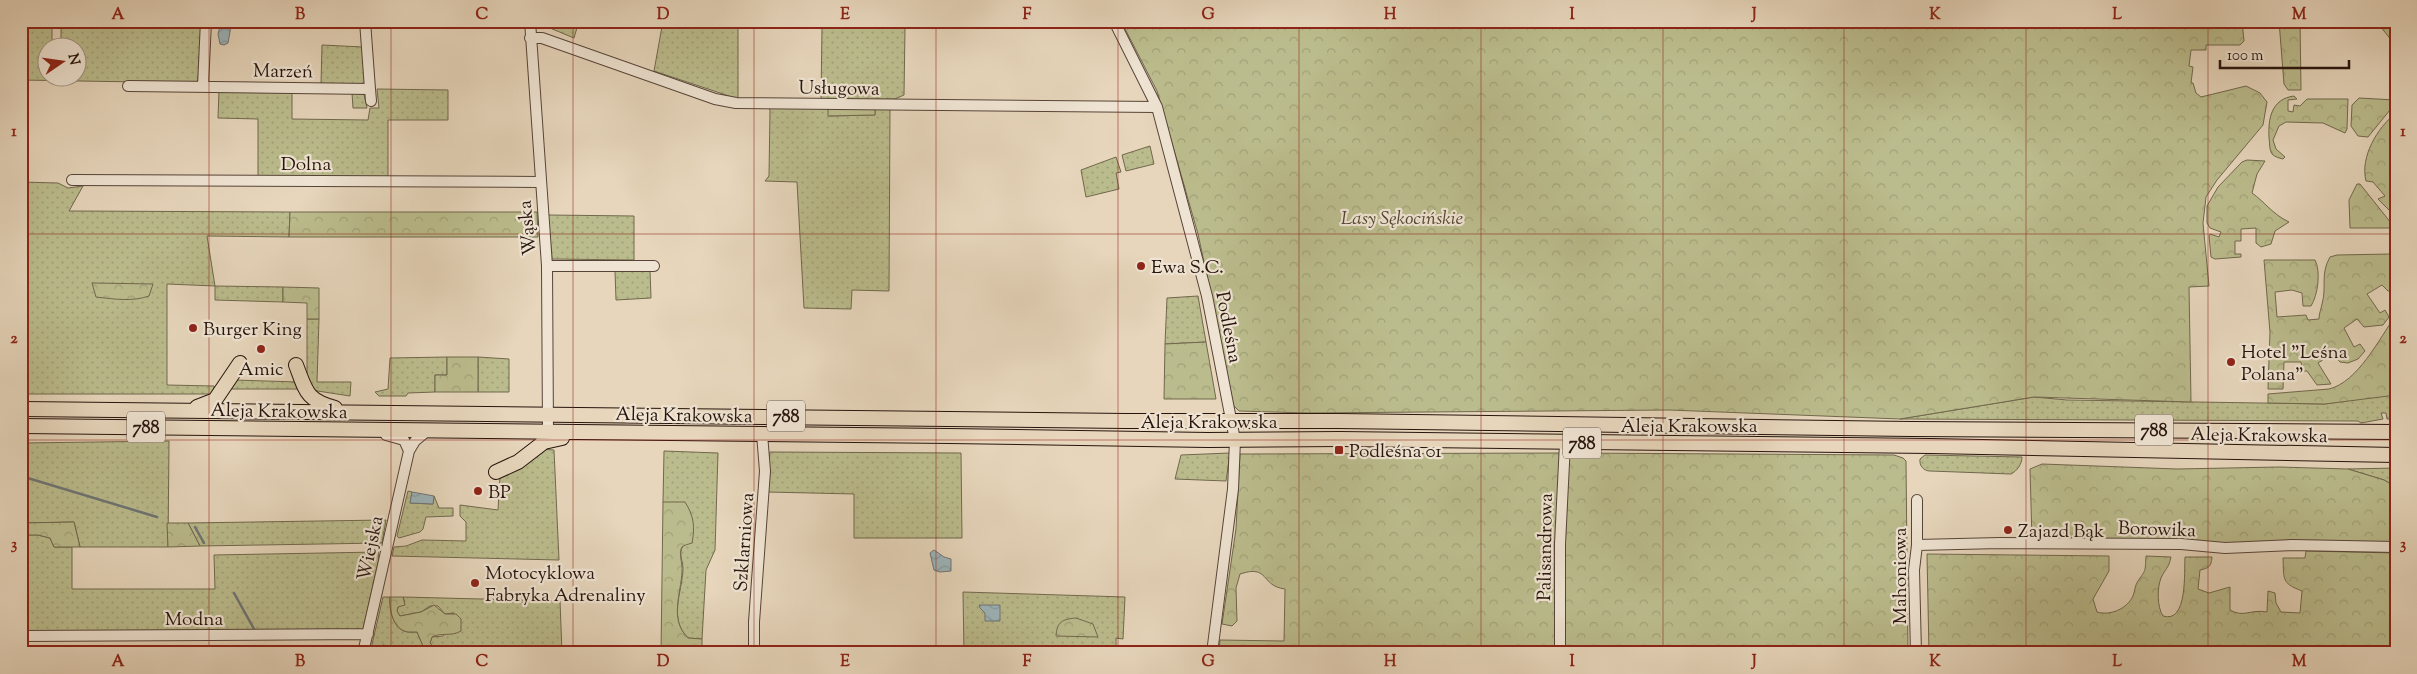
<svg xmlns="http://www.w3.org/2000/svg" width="2417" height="674" viewBox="0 0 2417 674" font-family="'Sorts Mill Goudy',serif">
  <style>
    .grass { fill: url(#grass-dots); stroke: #71684d; fill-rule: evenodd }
    .forest { fill: url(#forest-crowns); stroke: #71684d }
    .water { fill: url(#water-waves); stroke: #6e7577 }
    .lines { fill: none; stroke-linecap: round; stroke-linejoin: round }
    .stream { stroke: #6e7577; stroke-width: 2.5 }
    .minor-casing { stroke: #574439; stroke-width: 12 }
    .major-casing { stroke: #27140d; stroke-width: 16 }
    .minor { stroke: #efe4d3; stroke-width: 10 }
    .major { stroke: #e7d6bc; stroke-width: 14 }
    .grid { fill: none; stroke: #8f2418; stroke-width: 1; stroke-opacity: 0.55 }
    .poi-dot { fill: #8f2418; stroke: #efe4d3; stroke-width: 2 }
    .labels { text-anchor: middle; stroke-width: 4.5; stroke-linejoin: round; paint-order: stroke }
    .shield { fill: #efe4d3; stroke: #635248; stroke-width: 1 }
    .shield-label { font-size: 18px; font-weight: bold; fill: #27140d }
    .street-label { font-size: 19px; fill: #27140d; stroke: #efe4d3 }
    .park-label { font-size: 19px; font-style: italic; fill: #534633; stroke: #efe4d3 }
    .poi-label { font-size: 19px; fill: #27140d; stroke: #efe4d3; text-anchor: start }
    .neatline { fill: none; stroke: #8f2418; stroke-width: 2 }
    .grid-label { font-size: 16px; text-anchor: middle; font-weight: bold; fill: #8f2418 }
  </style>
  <defs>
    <pattern id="grass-dots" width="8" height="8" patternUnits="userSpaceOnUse" patternTransform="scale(1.25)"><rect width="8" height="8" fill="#bbbc8d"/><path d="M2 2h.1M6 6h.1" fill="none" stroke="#a1a178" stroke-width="1.8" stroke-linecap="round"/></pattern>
    <pattern id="forest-crowns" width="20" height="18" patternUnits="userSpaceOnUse" patternTransform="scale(1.25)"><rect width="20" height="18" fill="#bbbc8d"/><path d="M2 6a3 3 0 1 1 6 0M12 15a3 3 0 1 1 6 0" fill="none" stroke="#a1a178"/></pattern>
    <pattern id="water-waves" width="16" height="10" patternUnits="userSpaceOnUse" patternTransform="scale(1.25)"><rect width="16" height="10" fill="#9db6bd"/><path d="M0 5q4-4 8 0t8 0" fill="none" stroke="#879ca1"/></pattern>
  </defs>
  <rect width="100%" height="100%" fill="#e7d6bc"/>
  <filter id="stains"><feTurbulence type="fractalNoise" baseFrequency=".004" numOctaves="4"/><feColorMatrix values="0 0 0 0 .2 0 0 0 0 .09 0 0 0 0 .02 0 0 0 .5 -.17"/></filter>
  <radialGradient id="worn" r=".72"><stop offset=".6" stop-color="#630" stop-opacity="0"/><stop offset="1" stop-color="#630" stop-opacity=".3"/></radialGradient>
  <path class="grass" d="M21 21H52V41L61 42V21H201L198 83 21 80ZM48 48H78V78H48Z
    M533 21H579L574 38Z
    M663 21 738 22V99L654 71Z
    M822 27 905 28 904 95 895 99 821 100Z
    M322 45 363 47 365 85 321 84Z
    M377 89 448 90V120H388V178L258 176V119L218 118 219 91 292 92V119L368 120 370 108H379Z
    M352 93 364 94 367 108H353Z
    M766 106 828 108 829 116 875 115V107H890L889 291 852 290 851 309 804 308 797 182 765 181 769 176 770 110Z
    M1150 146 1154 164 1126 171 1122 155Z
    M1116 157 1121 172 1116 173 1119 189 1086 197 1081 170Z
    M21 182 58 183 68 188 83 186 69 211 290 212 289 237 207 236 215 286 283 287V302L215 300V286L167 284V385L214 386V394H21Z
    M548 215 634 216V260L552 259Z
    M615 271H650L651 298 616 300Z
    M1198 296 1206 342 1165 344 1167 298Z
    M307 319H319L317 382H351L350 396 311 390 307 382Z
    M447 357V375H435V392L408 393 406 396H379L375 392 388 389 390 358Z
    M478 357 509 359V392H478Z
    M234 380 298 382 302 389H229Z
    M2384 395H2396V419H2387L2386 413H2381L2383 419 2361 423 2358 421 1900 419 2034 397 2067 400 2325 404Z
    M169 441 168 547H80L74 522 21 523V443Z
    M539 449 554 450 559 560 392 556 394 547 406 546 422 540 466 541V522L460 516V505L498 510 500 476Z
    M664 451 718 453 715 550 706 570 702 639 688 638C668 618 682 594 683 569 683 561 678 553 683 546L663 502Z
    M770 452 961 453 962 538H854V494L767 492Z
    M1230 453 1226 481 1175 479 1181 455Z
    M1925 455 2022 457C2022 464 2017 471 2011 474L1930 471C1924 471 1919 466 1920 459Z
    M2396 468V487L2384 480 2348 469Z
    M408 491 412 492 410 503 433 504 434 496 439 508H453V516L426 517 423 529 420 532 399 538 397 536Z
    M386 520 382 543 200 546 188 523Z
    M21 535H38L50 538 54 547H72V589H215L214 555 378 552 379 558 363 630 21 633Z
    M963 592 1125 597 1123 639 1116 638V653H964Z
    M383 597H390C389 609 393 630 408 632 411 632 414 632 417 632L423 646C411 654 396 648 383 645L378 653H370Z
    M403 597 560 601 562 653H461V650L433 646 430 643 432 637 443 636 454 613 445 614 438 606H430L421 612 400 616 397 611 398 607 405 602Z"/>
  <path class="forest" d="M1121 21H2242L2244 41 2240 45H2206V50H2191L2189 66 2193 67 2191 83H2193L2196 93 2201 97 2246 86 2260 93 2267 102 2263 125 2217 180 2206 197 2203 223 2209 286 2189 287 2191 402 2034 397 1900 419 1669 410 1308 413 1239 411 1231 403 1219 332 1198 234 1170 136 1157 91Z
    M2279 21H2300L2301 90H2288L2284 84Z
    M2376 21H2396V46Z
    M2294 96 2297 99 2288 100V111L2293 112 2294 105 2300 106 2307 99H2348L2347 129 2345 133 2323 123 2286 122 2279 126 2273 140 2276 149 2285 157 2283 159C2279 158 2275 157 2272 154 2269 149 2270 143 2269 138 2268 119 2271 99 2294 96Z
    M2359 98 2395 100 2394 105 2368 137 2358 136 2351 126 2352 105Z
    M875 107V115L828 116V108Z
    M2396 113 2395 216 2378 199 2385 196 2373 182 2366 181C2360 157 2377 128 2396 113Z
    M2247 160 2265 161 2257 174 2252 193C2265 202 2272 214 2289 222L2275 231 2271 244 2261 247 2256 243V228L2241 229V241H2235V254H2241V257L2215 259 2211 257 2209 236 2210 234 2219 237 2221 232 2210 228 2207 223V206L2218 187 2242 162Z
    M2357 184H2360L2395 228H2350L2349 200Z
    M290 212H537L538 237H289Z
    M2391 254 2396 256V291H2388L2382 285 2367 294 2380 313 2385 310 2389 317 2383 325 2364 327 2357 319 2344 328 2354 347 2360 344 2365 351 2358 359 2348 363 2340 362 2332 354 2318 363 2331 384 2317 385 2307 371H2303L2301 362H2284L2283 389H2268L2270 332 2264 260H2315C2321 271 2318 295 2311 306H2303L2302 293 2292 290 2275 292 2277 317 2306 315 2308 320 2319 319C2319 313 2321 310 2322 304 2327 287 2320 274 2330 257L2337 255Z
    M92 283H93L153 284 149 296C132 302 114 299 96 297Z
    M283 287 319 288V319H307V303L283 302Z
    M2396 315V395L2325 404 2268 403V394L2329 389C2358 382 2379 339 2396 315Z
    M1206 342 1216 399H1164L1165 344Z
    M447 357H478V392H435V375H447Z
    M1562 453 1556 653H1219L1220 640 1284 641 1285 589C1260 586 1270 564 1240 574L1236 588 1237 621 1232 626 1222 624 1236 529 1240 454Z
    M1569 453 1894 455 1903 458 1906 461 1908 653H1563V598Z
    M2042 464 2177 469 2279 467 2348 469 2384 480 2396 487V545L2032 540 2030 469Z
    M663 502H685C694 516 695 527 692 543 689 544 684 545 682 547 678 553 683 564 682 571 681 595 669 619 688 638L702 639V653H661Z
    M74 522 80 547H54L50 538 38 535H21V523Z
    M167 523H188L200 546 168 547Z
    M2306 551 2396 553V653H1929L1927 554 2109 556V571L2093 599 2097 612C2110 616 2127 609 2133 596 2135 591 2135 585 2138 581 2146 569 2145 573 2146 556L2171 557C2169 568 2165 569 2161 578 2157 588 2157 607 2163 616 2188 624 2184 571 2185 557H2212C2211 567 2209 568 2200 570L2198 589 2209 593 2230 587V610C2244 618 2250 609 2267 612L2268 591 2275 593 2276 603 2281 612 2300 613 2302 591C2281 583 2284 579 2283 558H2305Z
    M390 597H403L405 605 398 607 397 611 400 616 421 612 434 605 445 614H456L461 619V631C451 637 441 632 432 637L430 643 433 646 461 650V653H378L383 645C395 648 411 654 423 646L417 632C414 632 411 632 408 632 393 630 389 609 390 597Z
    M1076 618 1093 624 1098 637 1056 636C1057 622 1062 619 1076 618Z"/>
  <path class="water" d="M221 23H229L231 26 228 43 224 45 220 44 218 34Z
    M412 492 434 496 433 504 410 503Z
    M934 550 944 557 951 559V571L940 572 934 570 930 553Z
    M979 605H1000V621H985V613L980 608Z"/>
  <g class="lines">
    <path class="stream" d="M21 476 157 517
      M195 527 204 543
      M234 593 254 629"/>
    <g class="minor-casing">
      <path id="minor" d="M530 21 547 266 548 432
        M1114 21 1157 107 1207 296 1235 440 1233 489 1212 653
        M530 38H542L715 99 736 103 1157 107
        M128 86 370 89 365 21
        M203 86 206 21
        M370 89 371 101
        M72 180 540 182
        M547 266H654
        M386 435 404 440 409 451
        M1917 545 2000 543 2181 544 2225 548 2292 545 2396 547
        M21 636 368 634
        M363 653 409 451 415 441 427 431
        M754 653V622L765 471 762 434
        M1560 653V544L1565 443
        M1916 653 1914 570 1917 545V500"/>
    </g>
    <g class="major-casing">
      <path id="major" d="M296 365C306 391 306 400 335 408
        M197 407 215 400 240 363
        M21 409 1126 421H1339L1911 429 2396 432
        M21 426 949 436 1208 440 1340 439 1930 446 2396 455
        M496 472 518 462 544 442 562 438"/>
    </g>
    <use href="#minor" class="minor"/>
    <use href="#major" class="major"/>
  </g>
  <path class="grid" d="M209 21V653M391 21V653M573 21V653M754 21V653M936 21V653M1118 21V653M1299 21V653M1481 21V653M1663 21V653M1844 21V653M2026 21V653M2208 21V653M21 234H2396M21 440H2396"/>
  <g class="poi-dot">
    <circle cx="1141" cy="266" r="5"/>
    <circle cx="193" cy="328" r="5"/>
    <circle cx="261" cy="349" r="5"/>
    <circle cx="2231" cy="362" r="5"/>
    <rect x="1334" y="445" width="10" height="10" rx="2.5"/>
    <circle cx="478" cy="491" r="5"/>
    <circle cx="2008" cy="530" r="5"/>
    <circle cx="475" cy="583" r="5"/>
  </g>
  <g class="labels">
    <g class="shield">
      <rect x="767" y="400.5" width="38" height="31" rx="4"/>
      <rect x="127" y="411.5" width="38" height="31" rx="4"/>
      <rect x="2135" y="414.5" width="38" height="31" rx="4"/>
      <rect x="1563" y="427.5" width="38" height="31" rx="4"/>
    </g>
    <g class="shield-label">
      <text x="786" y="422">788</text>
      <text x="146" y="433">788</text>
      <text x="2154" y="436">788</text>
      <text x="1582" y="449">788</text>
    </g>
    <g class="street-label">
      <text transform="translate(283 70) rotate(1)" y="7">Marzeń</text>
      <text transform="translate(839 87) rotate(1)" y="7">Usługowa</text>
      <text x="306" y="170">Dolna</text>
      <text transform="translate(526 228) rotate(-95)" y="7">Wąska</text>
      <text transform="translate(1230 327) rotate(79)" y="7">Podleśna</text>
      <text transform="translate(279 410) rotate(1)" y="7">Aleja Krakowska</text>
      <text transform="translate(684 414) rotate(1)" y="7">Aleja Krakowska</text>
      <text x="1209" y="428">Aleja Krakowska</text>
      <text x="1689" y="432">Aleja Krakowska</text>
      <text transform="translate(2259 434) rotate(1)" y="7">Aleja Krakowska</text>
      <text transform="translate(2157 528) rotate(2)" y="7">Borowika</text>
      <text transform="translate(743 542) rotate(-86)" y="7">Szklarniowa</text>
      <text transform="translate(1544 547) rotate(-89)" y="7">Palisandrowa</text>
      <text transform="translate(369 548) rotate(-78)" y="7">Wiejska</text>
      <text transform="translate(1899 576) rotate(-90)" y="7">Mahoniowa</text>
      <text x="194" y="625">Modna</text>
    </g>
    <g class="park-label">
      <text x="1402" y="224">Lasy Sękocińskie</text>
    </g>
    <g class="poi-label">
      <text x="1151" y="273">Ewa S.C.</text>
      <text x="203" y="335">Burger King</text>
      <text x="2241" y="358">Hotel "Leśna<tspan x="2241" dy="22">Polana"</tspan></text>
      <text x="261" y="375" text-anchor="middle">Amic</text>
      <text x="1349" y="457">Podleśna 01</text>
      <text x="488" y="498">BP</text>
      <text x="2018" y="537">Zajazd Bąk</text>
      <text x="485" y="579">Motocyklowa<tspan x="485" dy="22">Fabryka Adrenaliny</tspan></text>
    </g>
  </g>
  <rect width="2417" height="674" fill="none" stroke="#e7d6bc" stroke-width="55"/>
  <g transform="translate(62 62) rotate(77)"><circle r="24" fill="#efe4d3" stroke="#9f9184"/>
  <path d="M0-4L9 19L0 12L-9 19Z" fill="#8f2418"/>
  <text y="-8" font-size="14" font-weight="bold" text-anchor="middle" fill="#27140d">N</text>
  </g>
  <path d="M2220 60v8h129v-8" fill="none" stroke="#27140d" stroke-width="2.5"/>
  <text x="2227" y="60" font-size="15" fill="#27140d" stroke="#efe4d3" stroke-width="4" paint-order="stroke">100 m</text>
  <rect x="28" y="28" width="2362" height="618" class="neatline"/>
  <g class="grid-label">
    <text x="118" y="19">A</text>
    <text x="300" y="19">B</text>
    <text x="482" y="19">C</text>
    <text x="663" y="19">D</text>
    <text x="845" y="19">E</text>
    <text x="1027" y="19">F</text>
    <text x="1208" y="19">G</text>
    <text x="1390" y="19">H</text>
    <text x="1572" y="19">I</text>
    <text x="1754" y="19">J</text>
    <text x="1935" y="19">K</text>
    <text x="2117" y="19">L</text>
    <text x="2299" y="19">M</text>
    <text x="14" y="136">1</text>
    <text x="2403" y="136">1</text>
    <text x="14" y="343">2</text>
    <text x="2403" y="343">2</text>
    <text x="14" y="549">3</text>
    <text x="2403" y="549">3</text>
    <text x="118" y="666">A</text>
    <text x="300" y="666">B</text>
    <text x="482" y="666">C</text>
    <text x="663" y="666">D</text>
    <text x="845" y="666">E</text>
    <text x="1027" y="666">F</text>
    <text x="1208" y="666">G</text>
    <text x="1390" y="666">H</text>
    <text x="1572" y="666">I</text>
    <text x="1754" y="666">J</text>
    <text x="1935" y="666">K</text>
    <text x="2117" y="666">L</text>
    <text x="2299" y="666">M</text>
  </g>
  <rect width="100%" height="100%" filter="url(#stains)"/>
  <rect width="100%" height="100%" fill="url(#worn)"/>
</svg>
